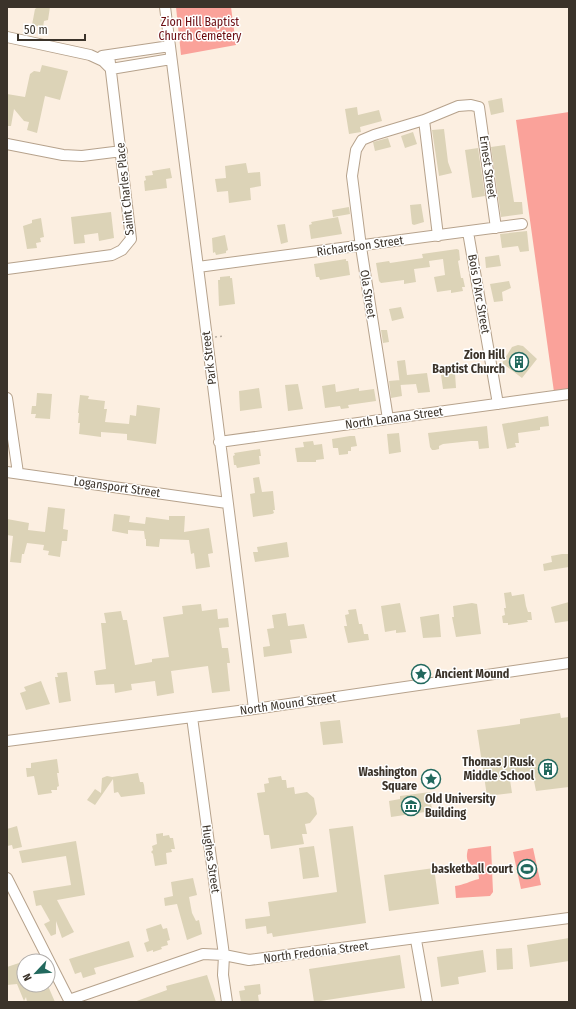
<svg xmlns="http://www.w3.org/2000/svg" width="576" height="1009" viewBox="0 0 576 1009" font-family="'Fira Sans Condensed',sans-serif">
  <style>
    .green { fill: #faa29a }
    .building { fill: #dcd3b7 }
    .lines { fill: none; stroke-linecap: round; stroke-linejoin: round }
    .minor-casing { stroke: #b6a28c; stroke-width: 12 }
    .path { stroke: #b9aea1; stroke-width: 1.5; stroke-dasharray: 2 3; stroke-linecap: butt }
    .minor { stroke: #fff; stroke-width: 10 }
    .labels { text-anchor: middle; stroke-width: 3; stroke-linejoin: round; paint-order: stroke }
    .park-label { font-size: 12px; fill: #6b0d12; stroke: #fff }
    .street-label { font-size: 12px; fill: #3b332a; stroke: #fff }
    .poi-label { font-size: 12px; font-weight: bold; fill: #3b332a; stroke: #fff; text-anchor: end }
  </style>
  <rect width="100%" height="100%" fill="#fcefe1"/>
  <path class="green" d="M176 7H231L236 45 181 55Z
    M569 112V390L554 392 516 120Z
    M491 846 493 892 490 896 456 898 455 886C464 885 470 881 479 879L478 869C468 863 465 861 468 849Z
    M533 848 541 885 521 889 513 852Z"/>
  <path class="building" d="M38 7H50L48 20 44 21 43 27 32 25 35 9Z
    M42 65 68 71 60 100 45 96 37 133 27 130 29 122 24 121 14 109 11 126H7V94L25 97 30 74 34 71 40 72Z
    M502 98 504 112 491 115 488 101Z
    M357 107 358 115 379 110 382 121 360 127 361 132 349 134 345 109Z
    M444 129 448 162 452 173 439 176 432 130Z
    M413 132 417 144 405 148 401 136Z
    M388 138 391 147 375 151 373 142Z
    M505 145 514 202H522L523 214 501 217 491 147Z
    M478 148 485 196 472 198 465 150Z
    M246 163 248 173 260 172 261 186 250 188 251 200 229 203 228 191 217 192 215 179 226 178 225 166Z
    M170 168 172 178 166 179 167 188 145 191 144 181 146 180 145 176 153 175 152 171Z
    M421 204 424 222 414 225 412 224 410 205Z
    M349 207 350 214 333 217 332 210Z
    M111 212 114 238 99 241 98 233 84 235 85 243 74 244 71 217Z
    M338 217 342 234 311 239 309 225 312 224 311 222Z
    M41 218 44 237 40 238 41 242 36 243 37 248 27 249 23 226 32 223V220Z
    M285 224 288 242 281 244 277 225Z
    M527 231 529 251 520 252 518 246 502 248 500 234Z
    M225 235 228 250 226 251V253L216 255 215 252 213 253 212 238Z
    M457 249 459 250 460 260 458 261 461 278H463L465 287H462L463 291 451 293V290L437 292 434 277 445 275 443 259 429 261 430 267 414 269 416 282 404 284V280L381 283 379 281 376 263 389 261 390 263 423 258 422 254Z
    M499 255 501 266 486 268 485 257Z
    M346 259V261H348L350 275 320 280 319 277H316L314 264Z
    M230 276V278H232L235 304 219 306 218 280H220V277Z
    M509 281 511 288 502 292 503 301 494 302 490 284Z
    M401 307 404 318 392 321 389 309Z
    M381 330H387L389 342 383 343Z
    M518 345 523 346 537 359 522 378 502 363 512 347Z
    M405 360 407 375 427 373 430 392 418 393 416 384 400 385 397 361Z
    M455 373 456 388 443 389 441 375Z
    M400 380 402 396 391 398 389 381Z
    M298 384 303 409 288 411 285 385Z
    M335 384 336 392 359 388V391L374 389 376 401 348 405 349 408 341 409 340 406 325 408 322 386Z
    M259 388 262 408 240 411 239 391Z
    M37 393 52 394 50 419 35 418 36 414H31L32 406H36Z
    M80 395 89 396 88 399 105 401 104 409H107L105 422 129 424 130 415 136 416 137 405 160 408 156 444 127 440V434L101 432V437L79 434 80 423H78L79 413H78Z
    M548 416 549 426 540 427V430L518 433 519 443H515L516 447 507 449 502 424Z
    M487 426 489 448 479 449 478 441H471L443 444 439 446V449L435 450H432L430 447 428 433Z
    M399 433 401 452 389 454 387 434Z
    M350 436H355L357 446 351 447V451H348V454L339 455 338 448H333L332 439Z
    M313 441 314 445 322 444 324 459 316 460V462H297L295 448 304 447 303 442Z
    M260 449 261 456H259L260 464 237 468 236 465H234L233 456 235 455 234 453Z
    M259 477 262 492 273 491 275 510H273L274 513 272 514 253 517 250 494 255 493 253 478Z
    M48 507 65 509 63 529 68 530 67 541H62L60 557 48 555 49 551 43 550 44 545 27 543 24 554H22L21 563 10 562 13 536 7 535V519L29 523 28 530 45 532Z
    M114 514 130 516 129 522 145 524 146 517 169 520V516H185L184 532 209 528 213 553 208 554 210 567 196 569 194 553 191 554 189 540 160 539 159 547 146 546V539H145L144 531 128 530V534L112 531Z
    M287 542 289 557 255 562 253 552H258L257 547Z
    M562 554H569V567L544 571 543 564 552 562 551 556Z
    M511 592 512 596 524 594 526 606 528 612H531L532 620H527L528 622 508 625V623H503L502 616 505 615 504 608H506L504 593Z
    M569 602V621L555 623 551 607Z
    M400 603 406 632 396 633V630L385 632 381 606Z
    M472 603 477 604 481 634 456 637 452 617H454L453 606Z
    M201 604 202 611 217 609 218 619 228 618 229 627 219 628 222 648H228L230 663H227L230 691 212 693 208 666 171 671 174 693 157 696 155 681 131 684 132 690 115 693 114 684 96 685 94 671 106 669 101 623H106L104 613 121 611 123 620H127L135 665 152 662V659L169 657 163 617 183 614 182 606Z
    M356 609 359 624H362L364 634H368L369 640 348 643 344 626H347L345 615 349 614 348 610Z
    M286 613 288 626 304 624 307 638 290 640 292 653 264 657 263 647 270 646 267 629 274 628 272 615Z
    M439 614 441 637 423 638 420 617Z
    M67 672 71 701 59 703 55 677H58L57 673Z
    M41 681 50 704 26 710 20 693 26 691 24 687Z
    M560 713 561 718 569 717V787L536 791 533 776 510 780 512 793 487 796 477 730 520 724V719Z
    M340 720 343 743 323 745 320 722Z
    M57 759 59 773H57L59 786 57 787V790H51L52 793 38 795 34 776 27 777 26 768H31V763Z
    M138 773 140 782H143L144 785 145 794 121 797 118 792 114 793 113 779 95 805 87 800 95 789 101 793 102 778 107 776 112 777Z
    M281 776 282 780H286L287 788 294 787 295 794 307 792 314 798 317 814 310 823 305 824 307 834H302L304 844 271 849 269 835H264L257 793 265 792 264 784 269 783 268 778Z
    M430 792 432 811 391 817 389 801 400 799V796Z
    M17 826 22 847 13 849 12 845 7 846V829Z
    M353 826 366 923 273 937 272 933 267 934 266 926 246 929 245 919 270 916 268 902 337 892 329 829Z
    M163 833V836L169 835 170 838H173L175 849H171L172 852 166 853 167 864 155 866 153 854 151 852 153 850 152 846 157 844 156 834Z
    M76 841 85 895 57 900 74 932 62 938 56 921V934L51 936 44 924 50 921 41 905 36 906 33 891 71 885 66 856 22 863 19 851Z
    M314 846 319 877 303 879 299 848Z
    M434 868 439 904 389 911 384 875Z
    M193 878 197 895 189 897 192 913 196 921 199 920 202 934 187 940 177 904 165 906 164 898 173 896 171 882Z
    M161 924 163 929 167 928 170 940 167 941 168 945 161 947 162 949 153 952V950L147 952 144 943 149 941 146 929Z
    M569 938V961L530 967 527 945Z
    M129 941 134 957 94 968 96 974 83 978 81 972 75 974 69 959Z
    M512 948 513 969 497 970 496 949Z
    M483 950 486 972 458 977 459 984 441 987 437 957Z
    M400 955 405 988 314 1002 309 969Z
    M22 962H24V985H30L33 992 48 986 55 1002H27L26 997 24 1001 17 984 7 985V967Z
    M207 975 216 1002H134L167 990 166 986Z
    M260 984 261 994 258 995 259 1002H241L239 991 245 990 244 986Z"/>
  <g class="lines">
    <g class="minor-casing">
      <path id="minor" d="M165 7 254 709
        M7 37 90 55 103 61 111 69 171 59
        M102 56 170 46
        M424 120 438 236
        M7 144 63 155 82 156 122 151
        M468 232 498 404
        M198 267 522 224
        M7 269 112 255 122 250 131 239 109 55
        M7 398 18 473
        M388 419 361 247 352 176 356 150 362 140 374 135 424 120 458 106 471 105 479 107 496 228
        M219 442 569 394
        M7 472 227 503
        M192 717 224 955 223 975 227 1002
        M7 741 254 709 569 663
        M7 878 70 1002
        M416 940 427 1002
        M69 1000 203 954 224 955 249 960 569 918"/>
    </g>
    <path class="path" d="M215 337 225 336"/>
    <use href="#minor" class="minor"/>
  </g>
  <defs>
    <g id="building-ring" transform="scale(1)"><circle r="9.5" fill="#fff" stroke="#22695e" stroke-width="1.5"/><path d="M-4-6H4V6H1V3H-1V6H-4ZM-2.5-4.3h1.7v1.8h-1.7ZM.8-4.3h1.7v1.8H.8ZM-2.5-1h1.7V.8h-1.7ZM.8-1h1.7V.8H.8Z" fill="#22695e"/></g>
    <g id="sight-ring" transform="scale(1)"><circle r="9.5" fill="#fff" stroke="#22695e" stroke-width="1.5"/><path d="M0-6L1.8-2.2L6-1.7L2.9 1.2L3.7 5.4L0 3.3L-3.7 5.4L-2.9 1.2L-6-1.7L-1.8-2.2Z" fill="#22695e"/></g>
    <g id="museum-ring" transform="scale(1)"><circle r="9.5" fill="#fff" stroke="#22695e" stroke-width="1.5"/><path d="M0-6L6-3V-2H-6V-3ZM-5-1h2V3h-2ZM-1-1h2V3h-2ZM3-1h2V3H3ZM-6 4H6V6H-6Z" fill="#22695e"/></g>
    <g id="stadium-ring" transform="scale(1)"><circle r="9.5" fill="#fff" stroke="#22695e" stroke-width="1.5"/><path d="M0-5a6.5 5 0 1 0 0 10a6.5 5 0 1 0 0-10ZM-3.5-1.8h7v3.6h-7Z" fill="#22695e"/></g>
  </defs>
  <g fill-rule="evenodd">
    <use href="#building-ring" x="519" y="362"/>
    <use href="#sight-ring" x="421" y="674"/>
    <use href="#building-ring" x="548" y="769"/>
    <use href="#sight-ring" x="431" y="779"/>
    <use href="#museum-ring" x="411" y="806"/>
    <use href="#stadium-ring" x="527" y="869"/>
  </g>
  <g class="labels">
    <g class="park-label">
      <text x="200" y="26">Zion Hill Baptist<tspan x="200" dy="14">Church Cemetery</tspan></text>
    </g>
    <g class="street-label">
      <text transform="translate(488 167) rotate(82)" y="4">Ernest Street</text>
      <text transform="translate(125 189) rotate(-96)" y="4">Saint Charles Place</text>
      <text transform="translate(360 246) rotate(-8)" y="4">Richardson Street</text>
      <text transform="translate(368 294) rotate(81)" y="4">Ola Street</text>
      <text transform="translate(479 294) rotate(80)" y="4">Bois D'Arc Street</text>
      <text transform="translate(209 358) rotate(-97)" y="4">Park Street</text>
      <text transform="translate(394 418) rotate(-8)" y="4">North Lanana Street</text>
      <text transform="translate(117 487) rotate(8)" y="4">Logansport Street</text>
      <text transform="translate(288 704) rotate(-8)" y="4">North Mound Street</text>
      <text transform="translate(211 859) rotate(82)" y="4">Hughes Street</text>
      <text transform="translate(316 952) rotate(-7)" y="4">North Fredonia Street</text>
    </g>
    <g class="poi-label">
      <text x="505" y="359">Zion Hill<tspan x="505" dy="14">Baptist Church</tspan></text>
      <text x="435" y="678" text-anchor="start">Ancient Mound</text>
      <text x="534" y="766">Thomas J Rusk<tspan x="534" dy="14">Middle School</tspan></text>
      <text x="417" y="776">Washington<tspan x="417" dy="14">Square</tspan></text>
      <text x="425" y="803" text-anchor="start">Old University<tspan x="425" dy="14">Building</tspan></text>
      <text x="513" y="873">basketball court</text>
    </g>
  </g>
  <rect width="576" height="1009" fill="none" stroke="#3b332a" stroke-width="16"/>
  <g transform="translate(36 973) rotate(244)"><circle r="19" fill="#ffffff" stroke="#b1adaa"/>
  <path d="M0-3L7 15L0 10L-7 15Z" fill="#22695e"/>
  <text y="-6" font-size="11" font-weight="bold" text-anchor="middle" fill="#3b332a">N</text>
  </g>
  <path d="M18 34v6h67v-6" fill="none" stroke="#3b332a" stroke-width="2"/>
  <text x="24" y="34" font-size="12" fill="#3b332a" stroke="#ffffff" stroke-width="3" paint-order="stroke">50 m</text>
</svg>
